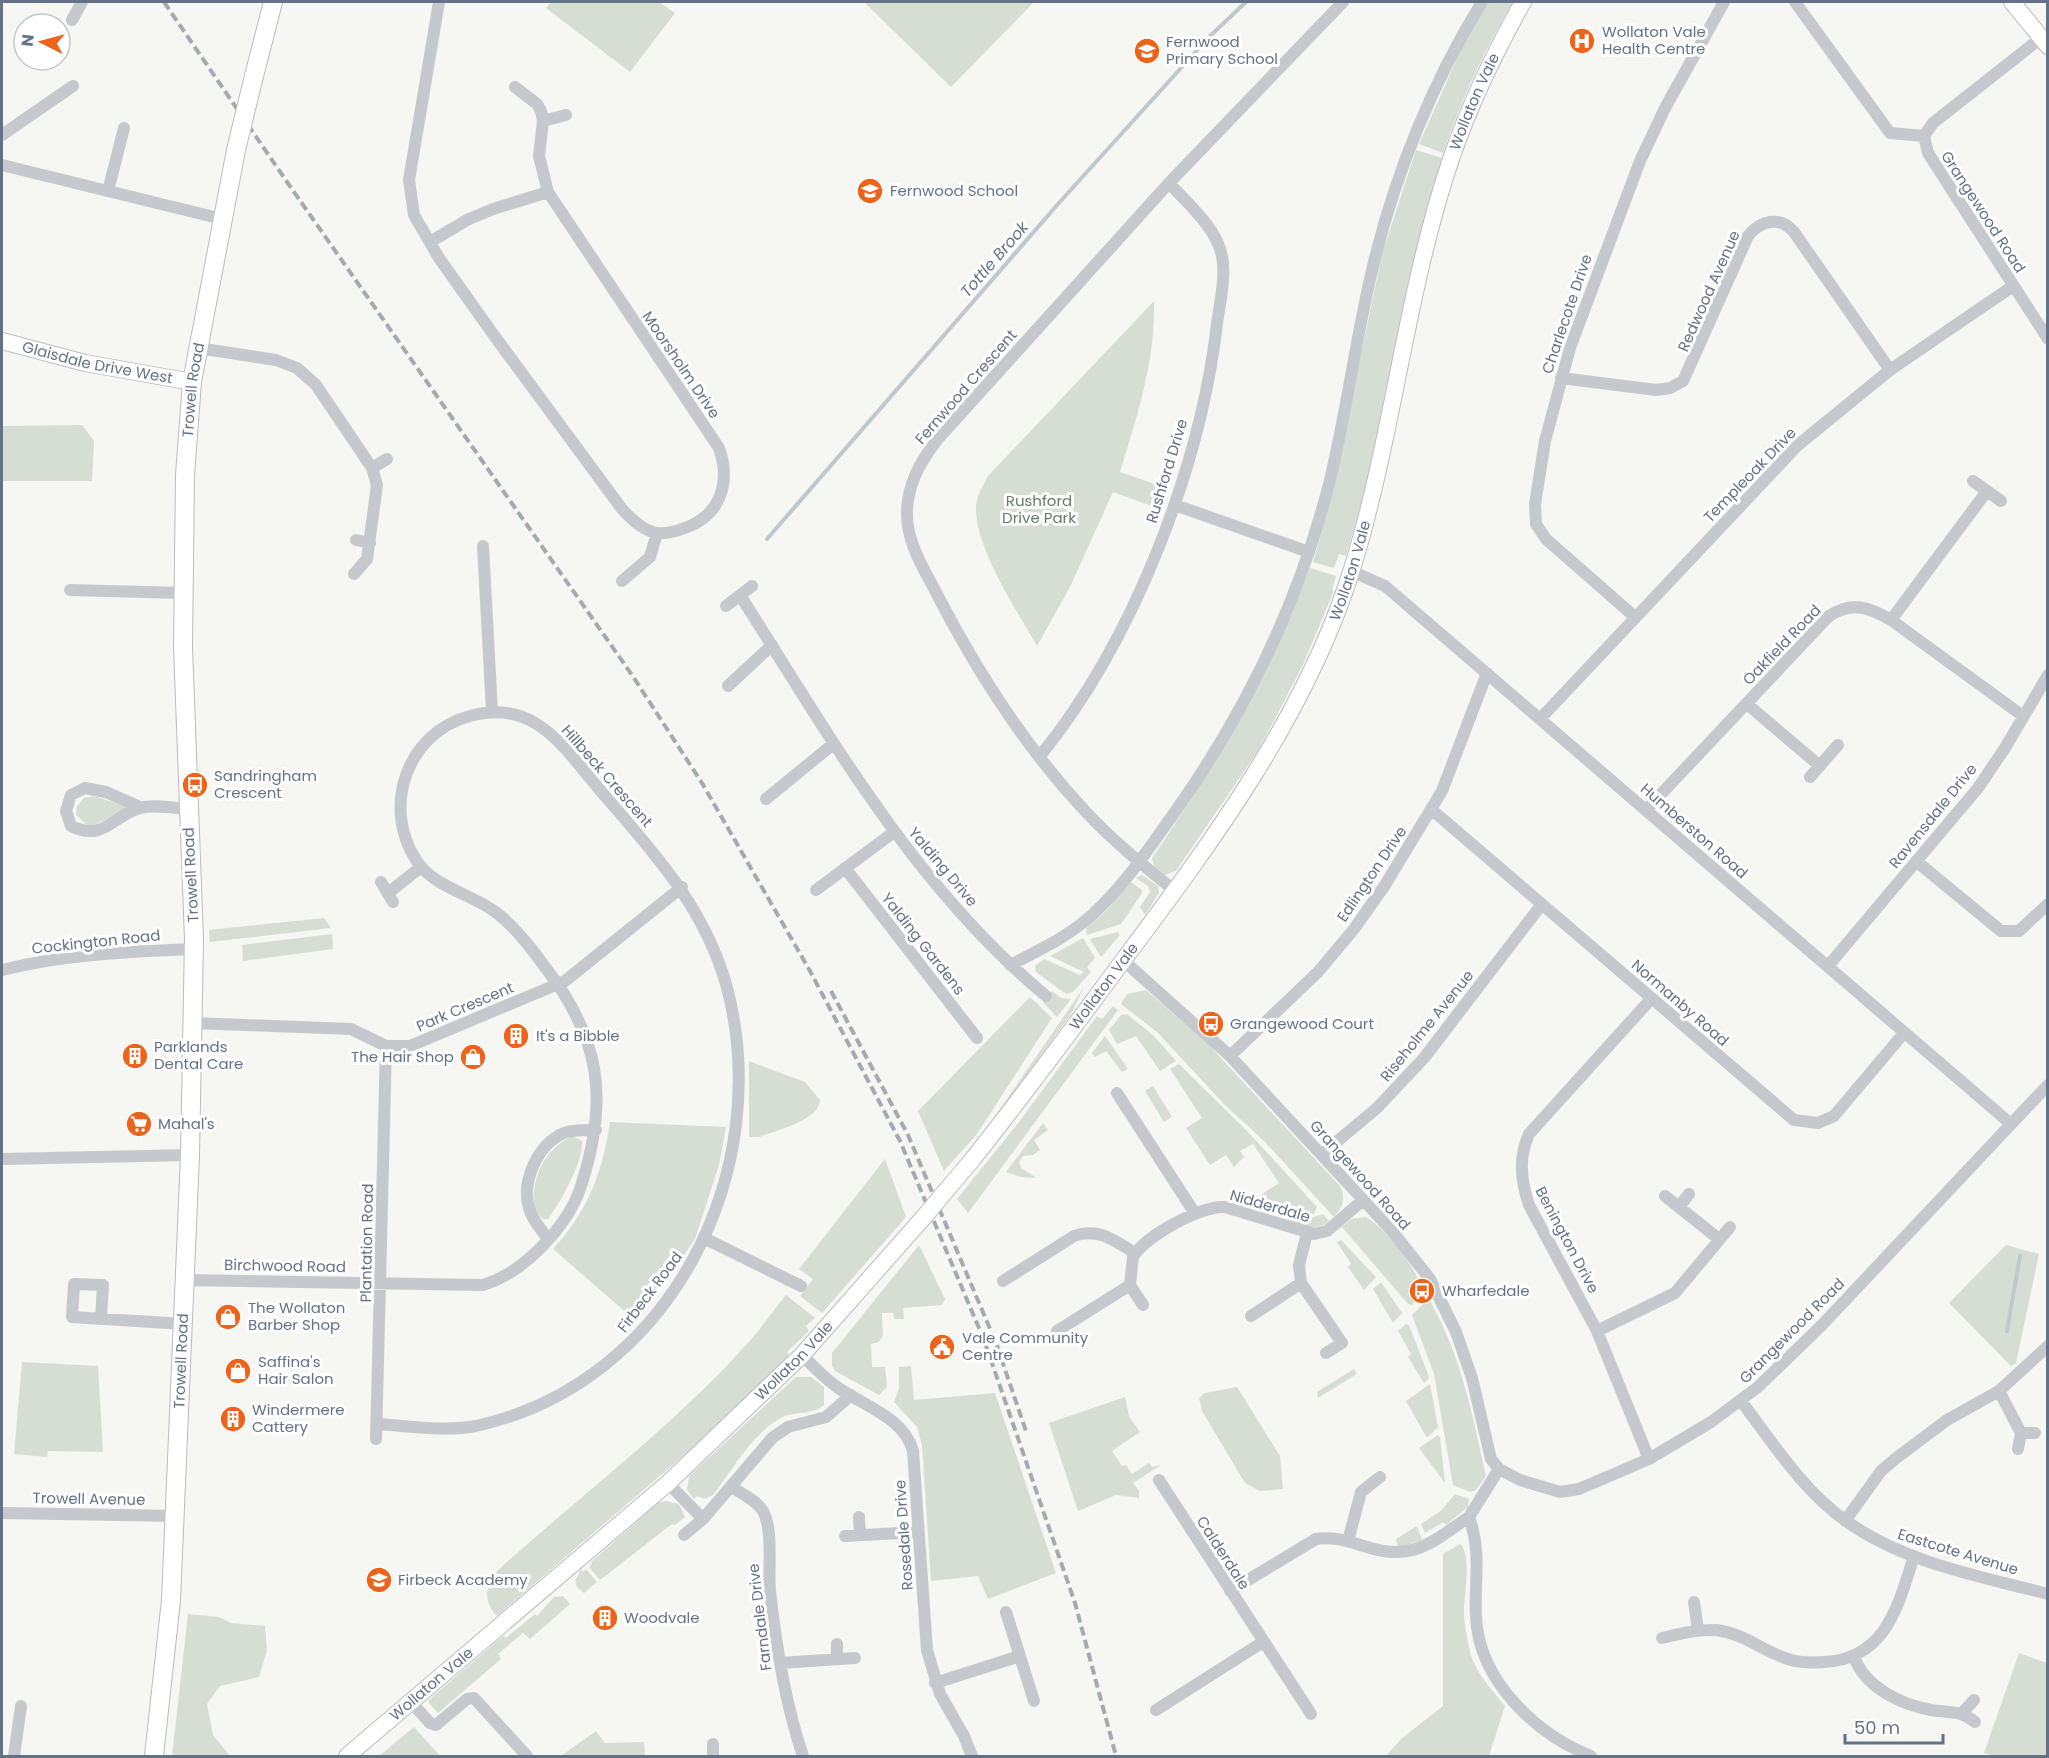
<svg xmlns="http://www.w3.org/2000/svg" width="2049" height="1758" viewBox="0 0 2049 1758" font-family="Poppins,sans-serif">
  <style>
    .green { fill: #d6ded3 }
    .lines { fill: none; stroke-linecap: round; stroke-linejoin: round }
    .stream { stroke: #bec8ce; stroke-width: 4 }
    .secondary-casing { stroke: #babdc3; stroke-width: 18 }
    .primary-casing { stroke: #b8bbc0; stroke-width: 20 }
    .street { stroke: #c5c8cc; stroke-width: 12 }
    .secondary { stroke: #fff; stroke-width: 16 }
    .primary { stroke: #fff; stroke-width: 18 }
    .rail { stroke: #a5aab1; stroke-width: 4; stroke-dasharray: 9 4.5; stroke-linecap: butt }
    .secondary-bridge-casing { stroke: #babdc3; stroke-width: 18; stroke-linecap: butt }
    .primary-bridge-casing { stroke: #b8bbc0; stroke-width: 20; stroke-linecap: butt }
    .secondary-bridge { stroke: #fff; stroke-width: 16 }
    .primary-bridge { stroke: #fff; stroke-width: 18 }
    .labels { text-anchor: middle; stroke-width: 6; stroke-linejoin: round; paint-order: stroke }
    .poi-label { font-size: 15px; fill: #637286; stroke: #fff; text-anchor: start }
    .street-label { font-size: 15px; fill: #637286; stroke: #fff }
    .park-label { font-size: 15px; fill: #657c62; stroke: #fff }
    .water-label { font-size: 16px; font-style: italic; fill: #5f7583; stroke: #fff }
  </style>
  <rect width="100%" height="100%" fill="#f6f6f2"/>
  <path class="green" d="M551 2H659L675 13 630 72 546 8Z
    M864 2H1034L951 87Z
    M1489 2H1513C1485 49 1461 100 1443 153L1419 144 1463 45Z
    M1416 150 1442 158C1403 289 1386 426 1346 556L1339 554 1334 568 1313 562 1331 499 1382 254Z
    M1154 301C1156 359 1137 417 1120 472L1169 489 1162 510 1113 492 1070 587 1037 646C1017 611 977 551 976 510 975 498 983 486 988 476Z
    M82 425 94 441 92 481H2V426Z
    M1310 568 1336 576 1332 590 1334 591 1302 667 1258 751 1176 871 1164 875 1154 866 1152 858C1215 766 1271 671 1310 568Z
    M94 796 125 806 129 809 89 827 76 815 77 806 84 798Z
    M1142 875 1158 886 1159 893 1145 915 1140 907 1150 892 1148 886 1136 878Z
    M1131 882 1142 890V893L1121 924 1087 935 1086 928 1106 911Z
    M324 918 331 928 210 942 209 930Z
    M1118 932 1120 935 1101 957 1090 939Z
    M332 934 333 949 243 961 242 945Z
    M1083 938 1095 958 1087 967 1091 972 1073 992 1066 994 1036 972 1035 966 1044 959 1080 975 1084 972 1050 956Z
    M1084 987 1071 1014 1000 1113 998 1112Z
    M1146 990 1206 1042 1340 1186C1346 1199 1343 1207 1334 1217L1264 1141 1224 1104 1157 1032 1121 1004 1127 994Z
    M1052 991 1061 998 1071 999 1057 1017 1043 1002Z
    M1030 997 1052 1018 977 1134 944 1171 918 1111Z
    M1113 1006 1118 1010 968 1213 957 1199 1019 1122 1097 1016 1102 1019Z
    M1127 1014 1154 1036 1176 1061 1160 1071 1136 1036 1117 1044 1109 1030 1121 1015Z
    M1105 1036 1128 1069 1122 1072 1106 1051 1095 1057 1092 1053Z
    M749 1061 805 1082 820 1100C820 1120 775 1131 759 1137H749Z
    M1179 1064 1249 1133 1317 1207 1314 1214 1299 1216 1253 1200 1279 1183 1253 1144 1240 1151 1244 1157 1234 1167 1226 1155 1210 1165 1186 1128 1202 1118 1170 1069Z
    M1153 1086 1172 1117 1164 1122 1145 1091Z
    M610 1122 726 1127 719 1165 695 1239 637 1322 553 1249C587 1213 603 1171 610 1122Z
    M1043 1123 1048 1130 1034 1140 1040 1150 1033 1155 1023 1156 1019 1162 1021 1168 1037 1178 1021 1177 1006 1172Z
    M573 1136 582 1141C584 1161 560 1203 548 1219H543L535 1211C529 1181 544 1148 573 1136Z
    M885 1159 906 1217 822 1313 800 1296 813 1279 799 1269Z
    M1323 1214 1329 1221C1317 1232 1305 1226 1290 1221L1289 1217 1305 1220Z
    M1366 1217C1387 1230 1417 1268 1423 1292L1412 1305 1408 1304 1342 1227 1351 1219Z
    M1341 1240 1376 1277 1364 1290 1348 1267 1351 1264 1337 1242Z
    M919 1245 945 1299 942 1305 903 1308 904 1319H894L893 1313H882L883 1335 879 1342 871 1344 872 1367H885L887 1387 879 1395 835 1371 832 1366V1353Z
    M2006 1245 2039 1254 2016 1363 2011 1366 1949 1303Z
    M1381 1282 1402 1313 1393 1323 1373 1289Z
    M786 1295 815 1318 806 1326 809 1331 787 1352 790 1356 705 1437 497 1616C483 1602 485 1586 497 1571 580 1496 671 1428 746 1345 761 1329 773 1311 786 1295Z
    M1426 1301H1430C1462 1358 1472 1414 1486 1476L1476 1490 1470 1492 1453 1485 1434 1374 1412 1315Z
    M1406 1324 1409 1325 1428 1374 1429 1378 1424 1383 1408 1357 1411 1354 1398 1331Z
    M22 1362 98 1366 103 1452 48 1451 47 1457 14 1454Z
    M911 1366 914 1400 995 1393 1056 1573 988 1599 978 1576 931 1581 922 1445 917 1427 894 1402 899 1388V1367Z
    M1354 1369 1357 1374 1318 1398 1317 1392Z
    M796 1377H811L824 1387V1405C813 1415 794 1411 781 1418 752 1434 733 1469 713 1495L705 1499 697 1496 694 1499 687 1490 689 1476Z
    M1430 1384 1438 1427 1427 1438 1406 1401Z
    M1237 1387 1280 1456 1283 1489 1260 1491 1245 1483 1202 1411 1199 1398 1205 1393Z
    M1125 1397 1129 1416 1140 1432 1112 1451 1122 1466 1126 1465 1132 1474 1149 1463 1152 1467 1161 1465 1133 1483 1139 1491V1498L1116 1495 1078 1511 1049 1423Z
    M1438 1435 1440 1437 1445 1483 1419 1448Z
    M1455 1494 1469 1499 1468 1507 1446 1525 1443 1522 1425 1533 1421 1524 1441 1511Z
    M666 1501 679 1504 685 1517 675 1525 672 1524 600 1580 589 1567 592 1564 591 1562 658 1503Z
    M1417 1526 1422 1540 1398 1548 1396 1539Z
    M1460 1544C1473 1555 1463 1597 1464 1615 1465 1627 1467 1640 1470 1652 1475 1672 1493 1691 1505 1706L1489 1756H1386L1401 1739 1443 1706V1554Z
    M581 1569 583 1572 586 1569 597 1582 584 1593 577 1587 575 1581Z
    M563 1596 570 1604 530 1639 523 1633 498 1654 501 1659 438 1713 428 1702 431 1698 503 1636 506 1638 535 1614 537 1616 554 1597Z
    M188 1614 219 1617 231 1623 265 1626 267 1650 259 1677 220 1686 207 1704 213 1735 230 1756H172Z
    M2019 1653 2047 1663V1756H1994L1984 1753Z
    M414 1727 440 1756H379Z
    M596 1731 605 1743 644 1742 645 1756H561Z"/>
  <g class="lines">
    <path class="stream" d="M767 539 1058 204 1209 37 1246 2
      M2007 1331 2020 1256"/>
    <g class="secondary-casing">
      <g id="secondary">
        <path d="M2012 2 2048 46"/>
        <path id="s1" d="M2 341 85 363 192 382"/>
        <path id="s2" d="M972 1160C1024 1095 1073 1028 1122 962 1212 842 1307 714 1352 569 1394 433 1406 290 1452 156 1471 101 1495 52 1523 2"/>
        <path id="s3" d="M347 1756 668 1483 802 1355 923 1218"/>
      </g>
    </g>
    <g class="primary-casing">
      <g id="primary">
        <path d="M254 76 273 2"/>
        <path id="s4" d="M154 1756 171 1600 190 1155 194 939 183 647 185 475 192 382 236 150"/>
      </g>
    </g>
    <path class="street" d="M439 2 409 180 414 215 439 258 493 334 622 509C631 519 643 531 657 533 666 534 677 531 685 528 721 515 731 482 719 448L548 192 539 156 543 121 541 111 537 104 515 87
      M1795 2 1890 133 1924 136
      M72 20 82 2
      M2041 38 1933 123 1924 136 1928 153 2048 339
      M543 121 566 115
      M2 135 73 86
      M2 165 222 219
      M108 191 124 128
      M430 242 467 220 493 209 548 192
      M198 348 276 360 297 368 316 385 372 468 377 485 367 559 354 574
      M1561 378 1656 390 1670 388 1683 381 1748 236C1760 221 1780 215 1794 232L1890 370
      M372 468 387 459
      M1973 481 2001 501
      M1175 505 1309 552
      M356 540 370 543
      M483 546 492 711
      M1351 571 1385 586 2011 1124
      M622 581 650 557 657 533
      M70 590 182 593
      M740 595C830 737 915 887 1046 996
      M726 606 752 586
      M1635 617 1546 539 1536 524 1535 504 1545 441 1570 348 1640 161 1665 108 1724 2
      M1891 620 1987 491
      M728 686 772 645
      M1747 704 1820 766
      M1540 719 1798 445 1890 370 2013 286
      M1040 756C1133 642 1200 469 1217 324 1220 302 1226 277 1222 256 1216 227 1188 204 1169 183
      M1810 777 1838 745
      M766 799 832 745
      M140 807 106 792 85 788 71 795 66 811 71 826C104 842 112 816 140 808 153 804 174 808 187 809
      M1432 810 1794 1120 1818 1123 1834 1116 1904 1033
      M1646 810 1829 616C1852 601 1869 607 1891 620L2023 716
      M1916 861 2001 931H2019L2048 904
      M845 868 977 1038
      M381 882 393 902
      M816 890 894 832
      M1175 891C1144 866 1113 841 1086 812 1027 749 979 675 939 598 926 572 907 545 907 514 907 485 920 462 937 440L1169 183 1343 2
      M388 893 421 867
      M1124 961 1230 1056 1392 1231 1430 1279 1456 1332 1472 1378 1491 1459 1499 1469 1520 1480 1560 1492 1579 1489 1649 1459 1711 1422 1758 1387 1822 1325 2048 1085
      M1010 965C1039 950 1070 936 1094 913 1126 884 1152 844 1177 809 1246 711 1299 601 1329 484 1347 411 1356 335 1374 262 1396 172 1433 81 1482 2
      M1828 966 1978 788 2005 748 2048 675
      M2 970C64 954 129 952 194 949
      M193 1023 351 1029 386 1046H410L565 981 682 887
      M1230 1056 1318 972 1354 929 1385 885 1442 791 1487 673
      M1117 1093 1194 1212
      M1322 1154 1377 1108 1424 1058 1542 904
      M2 1159 190 1155
      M1665 1196 1719 1239
      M1679 1207 1689 1194
      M1307 1233 1299 1265 1301 1283 1342 1343 1326 1353
      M548 1239C541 1229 532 1220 529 1208 521 1181 538 1144 564 1133 573 1129 585 1130 596 1130
      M706 1239 801 1286
      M185 1280 483 1285C524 1273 568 1226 581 1186 609 1100 601 1039 545 967 531 948 516 928 497 913 471 893 434 888 416 860 381 806 408 732 470 716 535 698 563 747 600 790 652 851 703 904 726 984 777 1170 671 1383 476 1426 444 1432 410 1426 378 1424
      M1003 1281 1074 1236C1098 1227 1115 1241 1135 1253
      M1143 1305 1130 1285 1133 1257C1145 1236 1202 1205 1225 1207L1314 1234 1327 1231 1363 1200
      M1251 1316 1301 1283
      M101 1318 103 1285 74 1284 72 1317 184 1324
      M1057 1331 1130 1285
      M1597 1331 1675 1293 1730 1227
      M802 1355C813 1366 824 1378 837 1387 862 1405 904 1417 913 1451L927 1650 940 1694 964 1736 972 1756
      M1999 1391 2021 1433H2035
      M1741 1401C1773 1443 1803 1491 1846 1521 1905 1563 1979 1576 2048 1594
      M376 1439 386 1046
      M2018 1449 2021 1433
      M1649 1459 1597 1331 1529 1205C1521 1181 1518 1158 1529 1134L1651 999
      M1499 1469 1469 1517C1482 1553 1474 1581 1476 1617 1479 1681 1536 1734 1591 1756
      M1159 1480 1311 1714
      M668 1483 703 1519 772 1438 788 1427 826 1417 851 1395
      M732 1487C742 1494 758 1501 764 1513 773 1532 768 1568 770 1590 776 1647 785 1703 803 1756
      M2 1513 176 1516
      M859 1517 860 1535
      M1845 1521 1881 1471 1895 1459 1947 1420 1999 1391 2048 1346
      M684 1535 703 1519
      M845 1536 918 1532
      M1348 1541 1361 1492 1380 1477
      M1230 1591 1316 1539C1334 1536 1350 1542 1367 1547 1413 1562 1432 1542 1469 1517
      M1694 1602 1698 1630
      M1006 1612 1034 1701
      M1662 1638C1680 1634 1697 1629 1716 1630 1744 1633 1762 1651 1788 1659 1800 1663 1812 1663 1824 1662 1886 1659 1898 1606 1914 1556
      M837 1644V1659
      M1854 1657C1866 1688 1900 1704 1931 1710 1949 1713 1960 1710 1975 1722
      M780 1663 855 1658
      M935 1683 1020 1656
      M411 1702 430 1723 436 1725 467 1699 474 1698 527 1756
      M1156 1710 1263 1642
      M1963 1712 1974 1700
      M713 1744V1756
      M14 1756 21 1706"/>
    <use href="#secondary" class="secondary"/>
    <use href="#primary" class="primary"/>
    <path class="rail" d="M164 2 287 182 632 675 702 783 810 971 900 1141 984 1340 1075 1603 1116 1756
      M831 991 908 1135 996 1343 1027 1434"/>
    <g class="secondary-bridge-casing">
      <path id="secondary-bridge" d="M923 1218 972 1160"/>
    </g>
    <g class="primary-bridge-casing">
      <path id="primary-bridge" d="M236 150 254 76"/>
    </g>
    <use href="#secondary-bridge" class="secondary-bridge"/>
    <use href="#primary-bridge" class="primary-bridge"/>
  </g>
  <defs>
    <g id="hospital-disc" transform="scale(1.35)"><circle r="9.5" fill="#ee631a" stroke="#fff"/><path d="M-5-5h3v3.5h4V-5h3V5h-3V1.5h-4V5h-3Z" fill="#fff"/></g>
    <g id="school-disc" transform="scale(1.35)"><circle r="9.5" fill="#ee631a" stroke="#fff"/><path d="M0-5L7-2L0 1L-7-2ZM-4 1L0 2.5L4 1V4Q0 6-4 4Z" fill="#fff"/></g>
    <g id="bus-disc" transform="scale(1.35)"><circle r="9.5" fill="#ee631a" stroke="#fff"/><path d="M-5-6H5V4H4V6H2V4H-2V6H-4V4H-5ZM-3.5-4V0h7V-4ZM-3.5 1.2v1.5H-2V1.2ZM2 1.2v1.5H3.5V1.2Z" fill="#fff"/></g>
    <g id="building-disc" transform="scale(1.35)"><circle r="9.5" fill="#ee631a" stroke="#fff"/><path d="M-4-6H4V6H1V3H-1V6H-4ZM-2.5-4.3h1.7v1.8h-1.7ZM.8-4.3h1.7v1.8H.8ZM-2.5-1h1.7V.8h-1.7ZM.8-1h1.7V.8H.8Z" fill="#fff"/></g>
    <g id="shop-disc" transform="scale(1.35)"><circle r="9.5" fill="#ee631a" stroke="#fff"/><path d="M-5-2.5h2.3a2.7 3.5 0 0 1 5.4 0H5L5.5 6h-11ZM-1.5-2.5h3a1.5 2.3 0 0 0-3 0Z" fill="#fff"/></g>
    <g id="supermarket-disc" transform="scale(1.35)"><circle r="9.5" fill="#ee631a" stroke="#fff"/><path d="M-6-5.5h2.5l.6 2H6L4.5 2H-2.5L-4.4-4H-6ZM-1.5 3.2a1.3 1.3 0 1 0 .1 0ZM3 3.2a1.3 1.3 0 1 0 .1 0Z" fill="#fff"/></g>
    <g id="civic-disc" transform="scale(1.35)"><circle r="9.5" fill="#ee631a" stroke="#fff"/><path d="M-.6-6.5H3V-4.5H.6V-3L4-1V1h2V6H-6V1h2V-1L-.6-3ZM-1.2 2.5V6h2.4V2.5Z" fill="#fff"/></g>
  </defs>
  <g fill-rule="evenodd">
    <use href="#hospital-disc" x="1582" y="41"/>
    <use href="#school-disc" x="1147" y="51"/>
    <use href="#school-disc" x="870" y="191"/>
    <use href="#bus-disc" x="195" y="785"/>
    <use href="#bus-disc" x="1211" y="1024"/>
    <use href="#building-disc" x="516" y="1036"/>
    <use href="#building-disc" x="135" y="1056"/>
    <use href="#shop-disc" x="473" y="1057"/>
    <use href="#supermarket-disc" x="139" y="1124"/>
    <use href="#bus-disc" x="1422" y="1291"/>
    <use href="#shop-disc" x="228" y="1317"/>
    <use href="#civic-disc" x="942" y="1347"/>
    <use href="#shop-disc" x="238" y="1371"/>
    <use href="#building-disc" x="233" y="1419"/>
    <use href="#school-disc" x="379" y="1580"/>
    <use href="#building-disc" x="605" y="1618"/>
  </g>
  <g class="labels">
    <g class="poi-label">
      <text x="1602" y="37">Wollaton Vale<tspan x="1602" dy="17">Health Centre</tspan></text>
      <text x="1166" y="47">Fernwood<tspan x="1166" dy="17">Primary School</tspan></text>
      <text x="890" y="196">Fernwood School</text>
      <text x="214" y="781">Sandringham<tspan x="214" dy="17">Crescent</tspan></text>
      <text x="1230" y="1029">Grangewood Court</text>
      <text x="536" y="1041">It's a Bibble</text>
      <text x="154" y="1052">Parklands<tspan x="154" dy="17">Dental Care</tspan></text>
      <text x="454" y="1062" text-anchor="end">The Hair Shop</text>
      <text x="158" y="1129">Mahal's</text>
      <text x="1442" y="1296">Wharfedale</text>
      <text x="248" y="1313">The Wollaton<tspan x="248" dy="17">Barber Shop</tspan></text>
      <text x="962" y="1343">Vale Community<tspan x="962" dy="17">Centre</tspan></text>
      <text x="258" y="1367">Saffina's<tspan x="258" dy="17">Hair Salon</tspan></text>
      <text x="252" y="1415">Windermere<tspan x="252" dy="17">Cattery</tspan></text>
      <text x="398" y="1585">Firbeck Academy</text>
      <text x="624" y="1623">Woodvale</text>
    </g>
    <g class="street-label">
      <text dy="5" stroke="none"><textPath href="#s2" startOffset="1190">Wollaton Vale</textPath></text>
      <text transform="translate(1983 212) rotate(57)" y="5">Grangewood Road</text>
      <text transform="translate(1709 291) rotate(-66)" y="5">Redwood Avenue</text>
      <text transform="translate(1567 314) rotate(-71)" y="5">Charlecote Drive</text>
      <text dy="5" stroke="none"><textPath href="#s1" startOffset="98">Glaisdale Drive West</textPath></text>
      <text transform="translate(681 365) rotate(56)" y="5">Moorsholm Drive</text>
      <text transform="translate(966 387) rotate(-49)" y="5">Fernwood Crescent</text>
      <text dy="5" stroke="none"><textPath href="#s4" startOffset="1368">Trowell Road</textPath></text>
      <text transform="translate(1167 471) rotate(-73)" y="5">Rushford Drive</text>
      <text transform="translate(1750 475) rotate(-46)" y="5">Templeoak Drive</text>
      <text dy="5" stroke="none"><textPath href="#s2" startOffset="704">Wollaton Vale</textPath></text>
      <text transform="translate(1782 645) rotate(-46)" y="5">Oakfield Road</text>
      <text transform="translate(607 776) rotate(49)" y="5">Hillbeck Crescent</text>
      <text transform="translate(1933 816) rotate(-51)" y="5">Ravensdale Drive</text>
      <text transform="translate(1694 831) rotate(41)" y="5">Humberston Road</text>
      <text transform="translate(943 867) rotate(50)" y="5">Yalding Drive</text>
      <text transform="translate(1372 874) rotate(-56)" y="5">Edlington Drive</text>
      <text transform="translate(191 875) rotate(-93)" y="5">Trowell Road</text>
      <text transform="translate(96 942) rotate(-6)" y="5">Cockington Road</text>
      <text transform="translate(923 944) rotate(52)" y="5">Yalding Gardens</text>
      <text dy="5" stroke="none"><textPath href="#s2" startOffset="218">Wollaton Vale</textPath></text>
      <text transform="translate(1680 1003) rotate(41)" y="5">Normanby Road</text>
      <text transform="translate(465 1007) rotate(-23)" y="5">Park Crescent</text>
      <text transform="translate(1427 1026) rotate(-51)" y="5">Riseholme Avenue</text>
      <text transform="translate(1360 1175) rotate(48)" y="5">Grangewood Road</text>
      <text transform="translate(1270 1206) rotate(16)" y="5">Nidderdale</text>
      <text transform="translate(1567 1240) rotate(62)" y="5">Benington Drive</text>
      <text transform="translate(367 1243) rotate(-89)" y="5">Plantation Road</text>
      <text transform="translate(285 1266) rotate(1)" y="5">Birchwood Road</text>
      <text transform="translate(650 1292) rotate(-53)" y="5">Firbeck Road</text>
      <text transform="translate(1792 1331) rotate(-45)" y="5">Grangewood Road</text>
      <text dy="5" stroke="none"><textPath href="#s3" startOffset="597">Wollaton Vale</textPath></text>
      <text dy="5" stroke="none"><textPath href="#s4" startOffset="396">Trowell Road</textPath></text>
      <text transform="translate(89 1499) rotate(1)" y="5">Trowell Avenue</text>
      <text transform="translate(904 1535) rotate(-94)" y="5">Rosedale Drive</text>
      <text transform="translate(1958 1552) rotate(17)" y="5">Eastcote Avenue</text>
      <text transform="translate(1223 1553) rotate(57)" y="5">Calderdale</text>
      <text transform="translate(760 1617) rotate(-97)" y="5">Farndale Drive</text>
      <text dy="5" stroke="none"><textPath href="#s3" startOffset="111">Wollaton Vale</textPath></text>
    </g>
    <g class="park-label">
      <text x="1039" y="506">Rushford<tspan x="1039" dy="17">Drive Park</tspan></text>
    </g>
    <g class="water-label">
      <text transform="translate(994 259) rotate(-49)" y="6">Tottle Brook</text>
    </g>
  </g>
  <rect width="2049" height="1758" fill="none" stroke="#637286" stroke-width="6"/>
  <g transform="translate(42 42) rotate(276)"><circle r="28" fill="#ffffff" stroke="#c1c7cf" stroke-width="1.5"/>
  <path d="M0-4.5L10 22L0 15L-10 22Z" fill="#ee631a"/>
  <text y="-9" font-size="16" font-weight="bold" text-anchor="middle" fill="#637286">N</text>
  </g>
  <path d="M1845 1734v9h98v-9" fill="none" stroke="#637286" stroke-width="3"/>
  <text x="1854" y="1734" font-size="18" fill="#637286" stroke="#ffffff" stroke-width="4.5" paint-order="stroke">50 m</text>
</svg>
